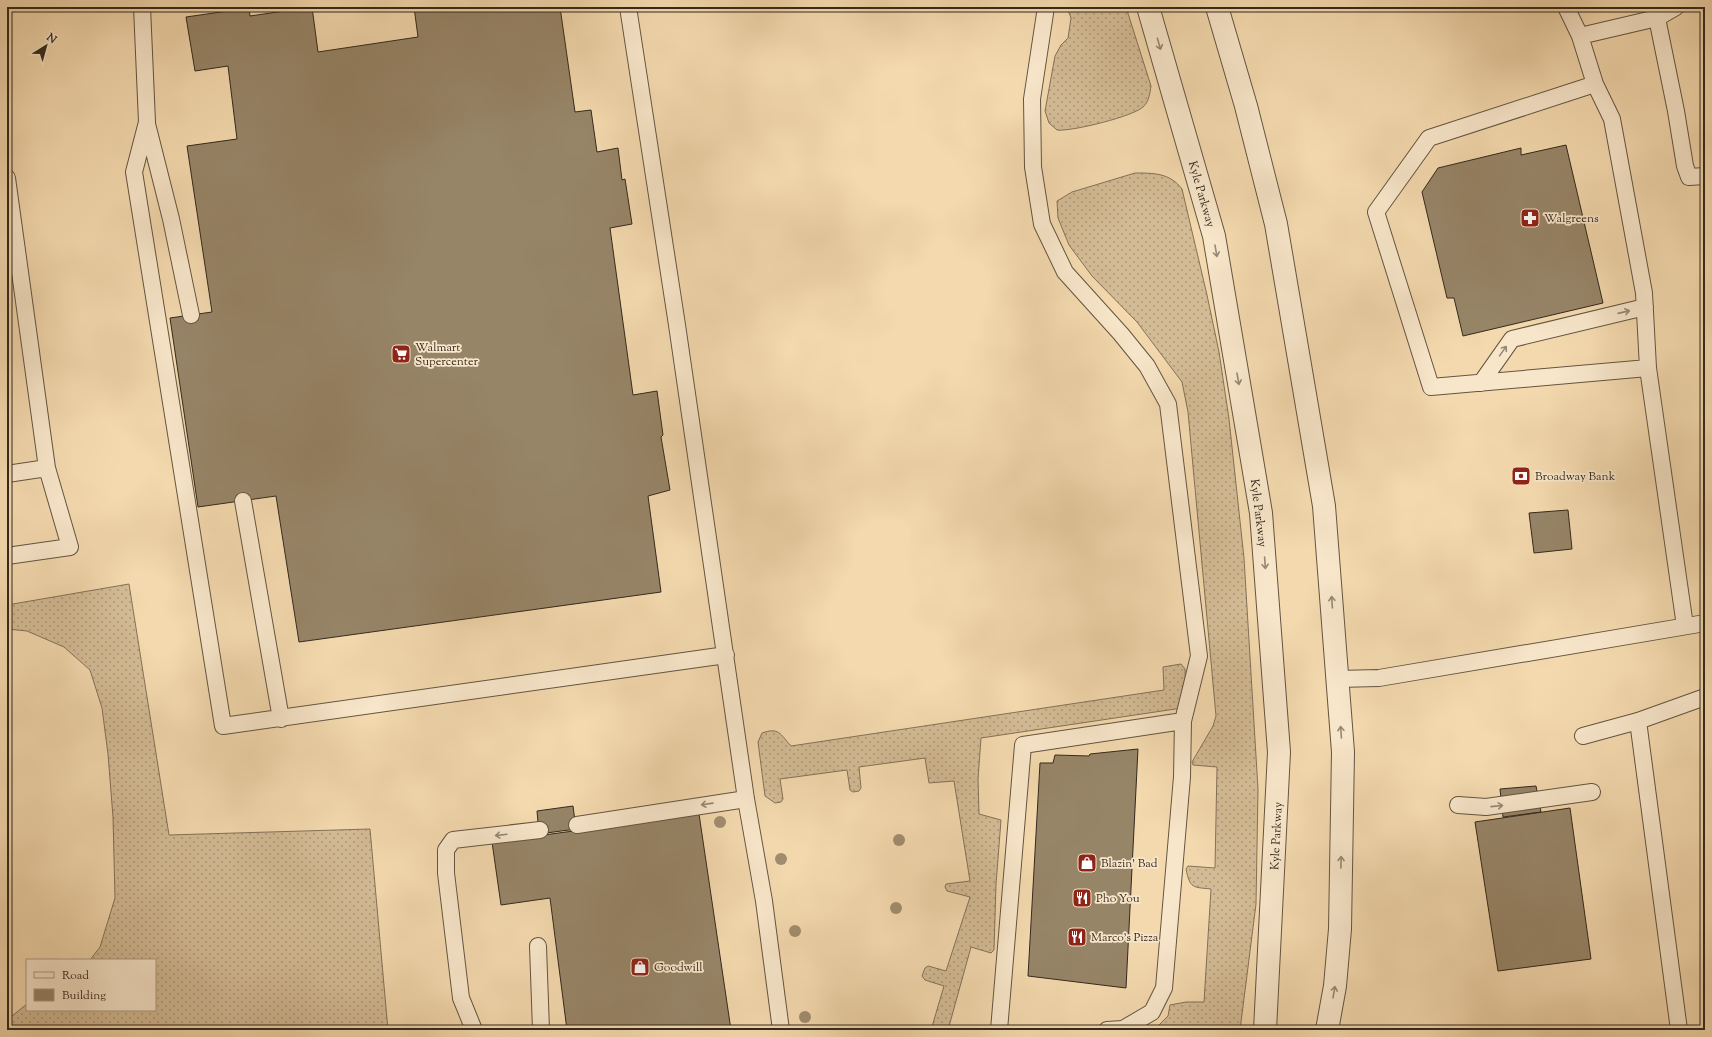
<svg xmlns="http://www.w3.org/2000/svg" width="1712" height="1037" viewBox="0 0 1712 1037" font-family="'Sorts Mill Goudy',serif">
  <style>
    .grass { fill: url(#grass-dots); stroke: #837259 }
    .building { fill: #978568; stroke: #33291d }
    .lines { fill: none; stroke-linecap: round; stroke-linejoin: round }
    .service-casing { stroke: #635541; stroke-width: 18 }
    .tertiary-casing { stroke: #635541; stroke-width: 24 }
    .service { stroke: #f8e6ca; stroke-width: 16 }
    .tertiary { stroke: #f8e6ca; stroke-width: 22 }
    .tree { fill: #a08d6f }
    .oneway { stroke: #968874 }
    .labels { text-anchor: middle; stroke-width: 3.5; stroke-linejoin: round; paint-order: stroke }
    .street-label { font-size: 12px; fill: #33291d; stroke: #f8e6ca }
    .poi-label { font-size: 12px; fill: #33291d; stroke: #f8e6ca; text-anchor: start }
  </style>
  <defs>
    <pattern id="grass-dots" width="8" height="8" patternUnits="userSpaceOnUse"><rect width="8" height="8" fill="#d3bb95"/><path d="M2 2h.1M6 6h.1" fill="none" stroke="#ac9879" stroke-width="1.8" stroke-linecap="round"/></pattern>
  </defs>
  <rect width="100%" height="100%" fill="#f4d9ae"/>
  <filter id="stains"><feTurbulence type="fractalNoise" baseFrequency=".005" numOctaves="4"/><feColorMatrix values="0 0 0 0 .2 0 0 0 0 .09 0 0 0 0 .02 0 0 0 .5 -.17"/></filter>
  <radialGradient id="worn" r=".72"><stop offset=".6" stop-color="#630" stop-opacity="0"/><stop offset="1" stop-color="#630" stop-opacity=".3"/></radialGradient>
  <path class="grass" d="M1068 7H1126L1151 86C1150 93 1149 101 1144 106 1136 116 1070 132 1057 130L1049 123 1045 111 1055 56 1061 45 1068 38 1071 18 1068 10Z
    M1135 173C1154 173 1170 173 1182 189L1207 295 1219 352 1229 419 1244 558 1258 789 1256 904 1240 1030H1154L1168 1016 1170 1005 1186 1002H1204L1211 889C1193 887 1190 889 1186 869L1188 866 1215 868 1217 767 1193 765 1192 762 1213 726 1216 716 1188 412 1182 382 1137 322 1092 276 1069 245 1058 218 1057 201 1072 192Z
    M129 584 169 835 370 829 388 1030H7V1020L27 1004V1010H155V960H90L100 947 115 898 113 817 108 754 102 708 90 670 64 647 27 631 7 629V605Z
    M1181 664 1185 669 1186 703 1182 708 981 738 978 779 979 814 1001 820 996 884 994 950 991 953 971 947 948 1030H931L944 986 925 980 922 976 925 968 928 966 946 971 970 897 947 891 945 887 946 884 970 881 954 781 929 783 925 758 859 767 861 788 859 791 853 792 850 790 847 770 780 779 783 799 781 802 775 803 765 796 758 742 762 733C779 727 780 734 791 746L1164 690 1163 667Z"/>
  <path class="building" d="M312 7 318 52 418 37 414 7H560L575 112 591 110 597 152 618 148 622 180 625 179 632 224 610 228 633 395 657 391 663 435 661 437 670 490 648 496 661 592 299 642 276 496 198 507 170 318 212 312 187 146 237 139 228 66 195 71 186 17 249 8 250 16Z
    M1566 145 1603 303 1463 336 1454 298H1447L1422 192 1438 168 1521 148V155Z
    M1568 510 1572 549 1534 553 1529 513Z
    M1138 749 1126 988 1028 976 1040 763H1053L1055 755 1089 756 1090 754Z
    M1536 786 1541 812 1503 817 1500 789Z
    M573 806 576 829 539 834 537 811Z
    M1570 808 1591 959 1498 971 1475 822Z
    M699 814 731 1030H567L550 898 501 905 492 842Z"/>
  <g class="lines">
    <g class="service-casing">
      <path id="service" d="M142 7 147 122 134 172 223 726 726 655
        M628 7 677 325 746 799 764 901 781 1030
        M1046 7 1032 99 1033 167 1042 224 1065 272 1121 334 1147 366 1168 404 1199 656 1183 721
        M1566 7 1580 36 1595 84 1612 119 1644 293 1648 368 1685 626
        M1657 18 1676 7
        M1580 36 1657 18 1676 111 1685 166 1689 177 1705 176
        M1595 84 1429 138 1376 212 1431 387 1648 368
        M147 124 171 219 191 315
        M7 178 47 468 7 474
        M1481 383 1512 339 1645 307
        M243 501 281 719
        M7 556 70 547 47 468
        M1337 679 1379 678 1705 623
        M1638 721 1679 1030
        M1583 736 1638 721 1705 697
        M1458 805 1486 807 1592 792
        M577 825 746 799
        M538 946 541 1030
        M474 1030 461 998 446 873V850L453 840 540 830
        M999 1030 1023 745 1183 721 1182 777 1164 988 1152 1012 1123 1029 1107 1030"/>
    </g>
    <g class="tertiary-casing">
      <path id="tertiary" d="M1148 7 1214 236 1261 513 1279 752 1265 1030
        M1217 7 1246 106 1276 224 1324 506 1343 752 1340 929 1335 986 1327 1030"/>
    </g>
    <use href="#service" class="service"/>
    <use href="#tertiary" class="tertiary"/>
  </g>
  <g class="tree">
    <circle cx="720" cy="822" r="6"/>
    <circle cx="899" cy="840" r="6"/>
    <circle cx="781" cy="859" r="6"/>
    <circle cx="896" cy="908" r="6"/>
    <circle cx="795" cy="931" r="6"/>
    <circle cx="805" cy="1017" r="6"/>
  </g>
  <defs><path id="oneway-shaft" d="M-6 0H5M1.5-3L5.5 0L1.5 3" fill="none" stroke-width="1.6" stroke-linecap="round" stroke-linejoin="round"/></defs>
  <g class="oneway">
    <use href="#oneway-shaft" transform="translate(1159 44) rotate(74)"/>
    <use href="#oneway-shaft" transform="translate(1216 251) rotate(80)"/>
    <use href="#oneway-shaft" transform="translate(1624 312) rotate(-13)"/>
    <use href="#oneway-shaft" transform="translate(1503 351) rotate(-55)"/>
    <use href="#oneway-shaft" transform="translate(1238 379) rotate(80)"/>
    <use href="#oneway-shaft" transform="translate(1265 563) rotate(86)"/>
    <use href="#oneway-shaft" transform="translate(1332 602) rotate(-94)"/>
    <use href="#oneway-shaft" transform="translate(1341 732) rotate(-94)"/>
    <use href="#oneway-shaft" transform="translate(707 804) rotate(172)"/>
    <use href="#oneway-shaft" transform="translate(1497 806) rotate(-6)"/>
    <use href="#oneway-shaft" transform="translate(501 835) rotate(173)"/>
    <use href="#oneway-shaft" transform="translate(1341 862) rotate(-89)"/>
    <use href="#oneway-shaft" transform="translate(1334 992) rotate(-80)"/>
  </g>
  <defs>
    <g id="pharmacy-square" transform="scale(1)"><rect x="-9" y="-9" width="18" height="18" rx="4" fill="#8f2418" stroke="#f8e6ca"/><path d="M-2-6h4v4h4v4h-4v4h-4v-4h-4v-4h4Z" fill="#fff"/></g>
    <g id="supermarket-square" transform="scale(1)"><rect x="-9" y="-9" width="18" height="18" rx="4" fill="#8f2418" stroke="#f8e6ca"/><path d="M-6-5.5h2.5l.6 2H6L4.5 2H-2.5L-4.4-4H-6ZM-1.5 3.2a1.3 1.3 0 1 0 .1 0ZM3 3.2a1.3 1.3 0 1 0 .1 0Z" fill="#fff"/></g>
    <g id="bank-square" transform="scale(1)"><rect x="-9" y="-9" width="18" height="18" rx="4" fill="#8f2418" stroke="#f8e6ca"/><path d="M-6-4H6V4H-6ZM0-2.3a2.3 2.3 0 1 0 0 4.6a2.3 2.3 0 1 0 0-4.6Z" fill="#fff"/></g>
    <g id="shop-square" transform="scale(1)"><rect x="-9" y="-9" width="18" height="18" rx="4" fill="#8f2418" stroke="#f8e6ca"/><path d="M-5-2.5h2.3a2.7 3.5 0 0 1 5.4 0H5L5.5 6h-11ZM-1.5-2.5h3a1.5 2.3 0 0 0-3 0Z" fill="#fff"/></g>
    <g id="restaurant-square" transform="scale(1)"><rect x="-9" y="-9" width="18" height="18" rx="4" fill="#8f2418" stroke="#f8e6ca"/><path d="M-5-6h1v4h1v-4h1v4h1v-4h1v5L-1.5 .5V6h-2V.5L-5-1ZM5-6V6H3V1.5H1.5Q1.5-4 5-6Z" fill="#fff"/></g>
  </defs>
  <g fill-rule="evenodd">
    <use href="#pharmacy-square" x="1530" y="218"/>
    <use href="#supermarket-square" x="401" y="354"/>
    <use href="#bank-square" x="1521" y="476"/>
    <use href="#shop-square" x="1087" y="863"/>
    <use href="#restaurant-square" x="1082" y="898"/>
    <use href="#restaurant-square" x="1077" y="937"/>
    <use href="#shop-square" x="640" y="967"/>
  </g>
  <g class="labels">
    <g class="street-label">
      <text transform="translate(1202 194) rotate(74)" y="4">Kyle Parkway</text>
      <text transform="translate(1259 513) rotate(83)" y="4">Kyle Parkway</text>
      <text transform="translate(1276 836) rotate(-87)" y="4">Kyle Parkway</text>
    </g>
    <g class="poi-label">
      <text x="1544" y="222">Walgreens</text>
      <text x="415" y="351">Walmart<tspan x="415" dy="14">Supercenter</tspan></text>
      <text x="1535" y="480">Broadway Bank</text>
      <text x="1101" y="867">Blazin' Bad</text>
      <text x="1096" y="902">Pho You</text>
      <text x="1091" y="941">Marco's Pizza</text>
      <text x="654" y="971">Goodwill</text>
    </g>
  </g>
  <rect width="1712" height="1037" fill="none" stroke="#f4d9ae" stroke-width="24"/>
  <rect x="8" y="8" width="1696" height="1021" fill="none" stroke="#33291d" stroke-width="2"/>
  <rect x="12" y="12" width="1688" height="1013" fill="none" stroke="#33291d"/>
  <rect x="26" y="959" width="130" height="52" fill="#f8e6ca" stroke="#a99a85"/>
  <rect x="34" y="972" width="20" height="6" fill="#f8e6ca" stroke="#a99a85"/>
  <text x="62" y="979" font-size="12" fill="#33291d">Road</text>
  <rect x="34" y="989" width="20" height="12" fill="#978568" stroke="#a99a85"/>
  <text x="62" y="999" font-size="12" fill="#33291d">Building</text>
  <g transform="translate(46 46) rotate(37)" stroke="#f8e6ca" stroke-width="3" paint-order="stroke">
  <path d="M0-3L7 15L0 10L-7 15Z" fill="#33291d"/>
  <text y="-6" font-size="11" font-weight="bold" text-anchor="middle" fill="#33291d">N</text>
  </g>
  <rect width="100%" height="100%" filter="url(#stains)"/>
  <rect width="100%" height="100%" fill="url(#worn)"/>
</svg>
